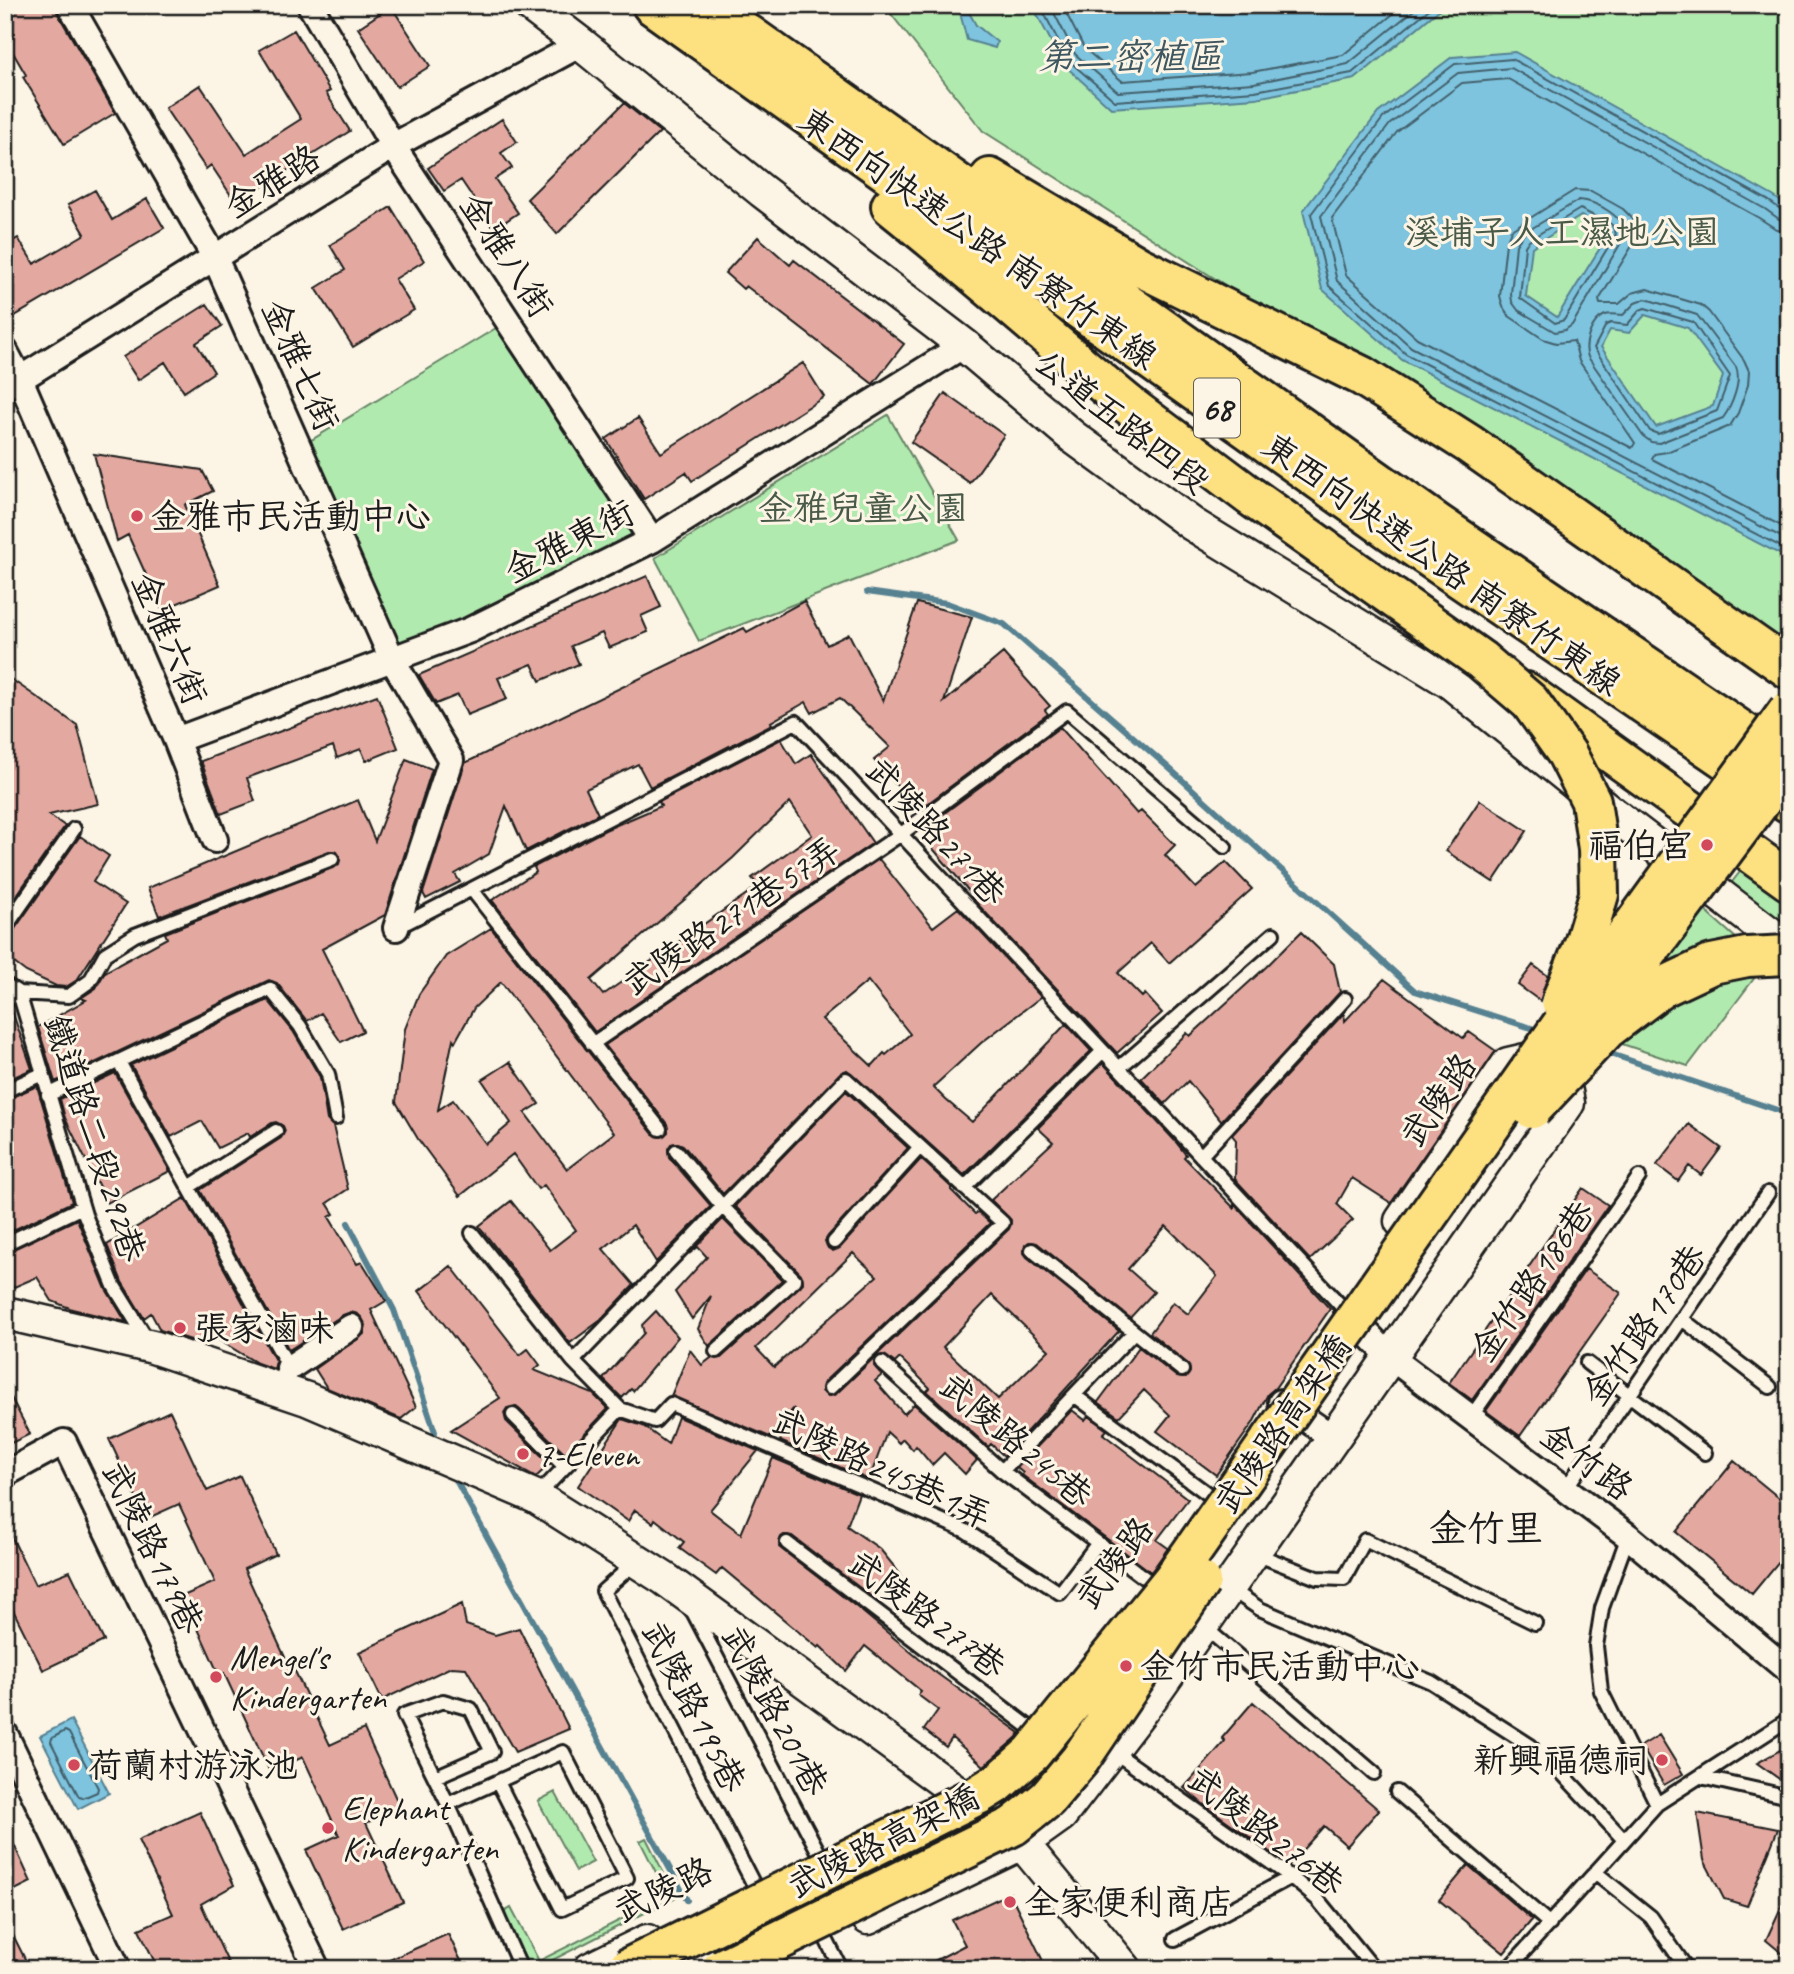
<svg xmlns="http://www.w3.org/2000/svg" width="1794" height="1974" viewBox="0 0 1794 1974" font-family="Caveat,'LXGW WenKai TC',sans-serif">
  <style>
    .green { fill: #b1eaaf; stroke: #668366; stroke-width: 2 }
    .water { fill: #7ec4df; stroke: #578191; stroke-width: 2; fill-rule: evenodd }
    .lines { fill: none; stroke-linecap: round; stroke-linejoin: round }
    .shore { stroke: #435f6a; stroke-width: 2 }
    .stream { stroke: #578191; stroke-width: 6 }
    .building { fill: #e3a9a0; stroke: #1c1c1c; stroke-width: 2; fill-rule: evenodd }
    .service-casing { stroke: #1c1c1c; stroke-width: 18 }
    .minor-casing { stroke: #1c1c1c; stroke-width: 30 }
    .tertiary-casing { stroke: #1c1c1c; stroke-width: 37 }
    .trunk-casing { stroke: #1c1c1c; stroke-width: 44 }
    .service { stroke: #fcf5e5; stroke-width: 12 }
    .minor { stroke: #fcf5e5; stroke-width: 24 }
    .tertiary { stroke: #fcf5e5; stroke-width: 32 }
    .trunk { stroke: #fde080; stroke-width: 38 }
    .trunk-bridge-casing { stroke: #1c1c1c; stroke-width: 44; stroke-linecap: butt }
    .trunk-bridge { stroke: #fde080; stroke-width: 38 }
    .poi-dot { fill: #d1495b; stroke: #fcf5e5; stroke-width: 2.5 }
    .labels { text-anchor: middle; stroke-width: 6; stroke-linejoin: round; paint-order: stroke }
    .shield { fill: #fcf5e5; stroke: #5f5d58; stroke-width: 2 }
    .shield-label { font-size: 33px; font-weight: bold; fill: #1c1c1c }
    .street-label { font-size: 35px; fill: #1c1c1c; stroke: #fcf5e5 }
    .park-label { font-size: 35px; fill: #495a48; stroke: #fcf5e5 }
    .poi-label { font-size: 35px; fill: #1c1c1c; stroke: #fcf5e5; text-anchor: start }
    .water-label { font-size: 37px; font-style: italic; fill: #3e5760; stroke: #fcf5e5 }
    .quarter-label { font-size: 38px; fill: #1c1c1c; stroke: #fcf5e5 }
  </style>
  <rect width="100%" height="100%" fill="#fcf5e5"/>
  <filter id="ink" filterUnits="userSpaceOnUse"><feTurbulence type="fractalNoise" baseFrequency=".0143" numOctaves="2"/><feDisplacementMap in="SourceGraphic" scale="14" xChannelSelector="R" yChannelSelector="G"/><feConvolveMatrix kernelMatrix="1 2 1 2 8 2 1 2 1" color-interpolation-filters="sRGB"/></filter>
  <g filter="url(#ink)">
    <path class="green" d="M884 5H1789V644L983 131Z
      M496 328 634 535 467 620 398 644 305 444Z
      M888 415 959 540 699 641 655 558Z
      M1750 859 1789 882V940L1725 891Z
      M1701 907 1765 964 1688 1066 1601 1037Z
      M555 1792 593 1862 576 1871 538 1801Z
      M646 1838 676 1897 535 1969H529L501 1914 511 1908 539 1961 668 1896 640 1841Z"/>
    <path class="water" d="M958 5H965L976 25 997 42 995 48 967 40Z
      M1032 5H1445L1355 79 1256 98 1111 108 1063 64Z
      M1515 52 1773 196 1789 207V559L1402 360 1322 289 1303 211 1378 113 1452 57ZM1581 216 1610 232 1557 317 1526 296 1532 247ZM1645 315 1688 328 1723 376 1713 406 1656 427 1601 347 1610 330 1629 333Z
      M71 1720 109 1793 78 1809 40 1736Z"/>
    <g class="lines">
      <path class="shore" d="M1040 5 1068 60 1115 101 1255 91 1352 73 1434 5
        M1050 5 1075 54 1118 92 1254 83 1348 64 1420 5
        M1062 5 1084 48 1122 81 1252 72 1343 55 1404 5
        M1579 200C1596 201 1626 217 1625 236L1572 325 1565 330 1555 332 1518 310 1512 302 1511 294 1516 245 1524 233Z
        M1580 209 1612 225 1616 234 1564 320 1555 323 1520 298 1525 246 1529 240Z
        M1789 212 1783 211 1769 201 1512 59 1455 64 1383 118 1311 214 1329 286 1406 354 1789 551
        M1789 221 1779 219 1765 209 1511 68 1458 73 1390 124 1321 216 1337 281 1411 347 1789 541
        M1789 232 1776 229 1759 218 1508 79 1462 83 1397 132 1332 218 1346 275 1417 338 1632 448 1635 443 1579 361 1574 341 1556 343 1543 339 1509 316 1503 307 1500 296 1506 243 1511 230 1575 190 1591 191 1623 209 1631 217 1635 227 1632 246 1599 300 1600 304H1619L1632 293 1647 289 1701 305 1709 312 1744 360 1749 371 1748 385 1738 413 1730 426 1667 452 1654 454 1652 459 1789 530
        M1646 299 1697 315 1736 367C1742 381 1732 406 1723 418L1659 443 1651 442 1643 436 1588 357C1583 344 1591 321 1605 315 1611 313 1617 315 1623 315L1635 303Z
        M1645 308 1693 322 1730 376 1717 411 1658 434 1650 431 1594 348 1606 325 1611 323 1627 325 1640 310Z
        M65 1731 69 1733 98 1788 97 1792 83 1798 79 1797 51 1742 52 1738Z"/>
      <path class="stream" d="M867 592 947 603 1004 624 1169 768 1415 991 1541 1031
        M1605 1052 1789 1114
        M348 1223 394 1310 435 1432
        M453 1475 687 1900"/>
    </g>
    <path class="building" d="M5 5H55L57 12 115 113 64 144 23 77 26 75 5 39Z
      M391 6 430 66 397 87 358 28Z
      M294 30 330 91 326 93 350 131 236 203 211 165 206 169 165 108 200 85 246 154 301 119 259 50Z
      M624 103 660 132 557 234 527 199Z
      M502 119 517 142 501 153 512 168 495 179 518 213 494 229 461 180 444 191 428 168Z
      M95 190 112 220 147 199 164 228 13 317 5 303V245L18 238 34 264 85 234 68 205Z
      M391 207 424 261 395 279 414 310 353 347 316 288 345 270 330 245Z
      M758 237 790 265 794 260 904 344 873 384 746 286 743 289 725 273Z
      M207 304 222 326 196 343 214 372 184 392 165 362 138 380 123 357Z
      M803 363 824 397 692 481 686 472 644 499 606 439 638 418 661 453Z
      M945 393 1004 435 970 483 911 442Z
      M94 454 202 470 213 491 185 505 220 585 162 610 128 535 117 541Z
      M647 576 661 607 641 616 648 632 609 648 602 633 571 646 579 664 540 681 532 664 498 678 507 699 467 715 458 695 436 704 419 675Z
      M804 601 827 645 849 634 883 701 917 603 972 617 944 702 1003 653 1050 706 1045 710 1048 714 919 810 874 760 890 747 840 698 812 713 806 702 771 722 772 724 650 787 638 764 586 789 598 814 526 851 506 806 489 854 455 874 460 882 426 899 423 893 465 763 744 628 747 632Z
      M5 675 77 725 98 804 49 815 65 826 5 912Z
      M377 695 398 748 366 761 361 749 337 758 333 746 247 778 255 801 221 814 201 761Z
      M1060 727 1137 814 1141 811 1175 845 1165 855 1196 888 1226 862 1252 889 1169 963 1151 943 1118 973 1142 997 1145 994 1162 1013 1117 1053 971 897 973 896 924 838 936 828 931 823Z
      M781 739 796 764 811 754 873 843 595 1032 492 900 536 872 534 867 605 830 661 806 659 802ZM790 802 812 835 752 878 758 886 603 995 591 980 733 858Z
      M406 759 432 769 385 915 322 949 363 1031 341 1042 321 1013 307 1021 277 983 269 980 55 1082 38 1027 86 1000 81 998 96 988 105 972 167 938 165 933 335 867 339 864 340 857 337 852 329 851 159 916 148 888 358 800 375 841Z
      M1480 800 1527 831 1493 882 1446 851Z
      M80 836 109 856 93 882 126 904 77 980 66 987 56 986 26 972 5 956V937L12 933Z
      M879 859 933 927 958 908 1041 997 981 1043 933 1087 946 1100 972 1122 1066 1024 1091 1051 964 1175 847 1070 840 1073 723 1194 683 1145 678 1143 671 1144 668 1149 669 1157 711 1206 656 1262 633 1225 603 1249 634 1285 601 1320 570 1343 479 1226 511 1201 550 1250 576 1230 544 1185 538 1189 513 1154 460 1196 418 1139 396 1102 405 1029 419 994 446 956 491 928 653 1134 662 1137 668 1132 667 1124 605 1045ZM868 981 910 1034 886 1055 884 1053 872 1066 822 1019ZM501 982 614 1133 567 1169 525 1113 539 1104 510 1062 482 1080 511 1123 486 1144 453 1100 438 1110 453 1039 455 1042 474 1008Z
      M1301 932 1334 964 1340 992 1221 1121 1188 1081 1165 1104 1141 1078 1187 1033 1190 1036 1266 967Z
      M1533 965 1548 976 1540 1001 1518 985Z
      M1384 979 1463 1038 1469 1032 1496 1051 1391 1203 1352 1178 1337 1204 1353 1220 1310 1260 1235 1179 1236 1140 1232 1135 1344 1013 1345 1021Z
      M268 1000 293 1031 320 1077 327 1120 333 1126 348 1189 327 1203 334 1214 329 1217 357 1264 362 1262 386 1301 371 1310 416 1407 401 1419 327 1388 315 1369 364 1334 366 1325 358 1314 351 1312 343 1315 289 1350 200 1190 281 1138 285 1131 283 1126 276 1122 272 1123 250 1137 248 1133 218 1148 202 1121 171 1137 131 1065Z
      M11 1008 32 1069 5 1081V1010Z
      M1103 1063 1175 1141 1186 1155 1184 1157 1234 1208V1204L1330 1309 1275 1388 1268 1394 1253 1423 1216 1475 1157 1431 1170 1415 1144 1390 1119 1417 1098 1402 1139 1347 1177 1377 1186 1378 1190 1372 1187 1363 1150 1333 1173 1302 1188 1314 1217 1276 1166 1226 1128 1269 1154 1292 1130 1318 1037 1243 1029 1242 1025 1245 1024 1253 1027 1257 1119 1331 1004 1456 991 1444 988 1447 927 1391 930 1388 900 1358 895 1363 884 1355 875 1358 874 1366 882 1375 875 1381 904 1414 914 1404 977 1460 965 1474 944 1453 932 1465 916 1446 913 1450 903 1439 899 1443 887 1432 869 1480 780 1441 794 1408 770 1437 671 1396 690 1350 702 1365 711 1358H721L803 1283 801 1274 735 1206 846 1091 908 1148 828 1236 825 1241 828 1248 833 1251 840 1248 921 1159 951 1187V1190L975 1214 978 1212 990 1223 824 1382 822 1391 828 1396 836 1394 1009 1229 1011 1220 991 1200 1053 1142 1038 1128ZM853 1253 877 1276 774 1367 756 1348ZM992 1295 1049 1350 998 1399 943 1347Z
      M115 1073 170 1171 107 1203 65 1118 60 1099Z
      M37 1086 72 1202 5 1234V1100Z
      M1689 1124 1721 1148 1701 1175 1689 1166 1678 1181 1657 1165Z
      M1583 1188 1608 1205 1472 1400 1449 1383Z
      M185 1198 276 1362 274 1369 257 1363 219 1340 215 1333 197 1342 160 1330 151 1313 144 1318 122 1282 107 1245Z
      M77 1219 106 1289 126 1322 72 1309 52 1301 37 1277 5 1291V1253Z
      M723 1219 782 1280 709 1346 698 1329 711 1296 692 1319 675 1292 707 1257 698 1247 689 1254Z
      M451 1266 520 1355 528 1349 540 1365 534 1370 593 1394 608 1409 565 1454 519 1409 515 1406 507 1408 504 1413 506 1421 550 1464 536 1477 451 1430 500 1398 419 1291Z
      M1586 1269 1621 1293 1520 1436 1486 1411Z
      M656 1311 678 1337 633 1391 631 1389 622 1398 603 1379 644 1333 642 1325Z
      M5 1386 30 1434 5 1446Z
      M1072 1410 1085 1420 1088 1416 1107 1430 1103 1434 1188 1499 1157 1540 1168 1548 1151 1572 1022 1475 1023 1473 1017 1468Z
      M170 1411 207 1491 240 1476 276 1554 244 1569 290 1668 293 1667 330 1745 364 1729 400 1807 366 1823 403 1902 343 1929 306 1850 339 1835 303 1757 270 1772 224 1673 219 1675 183 1596 215 1582 179 1504 146 1519 109 1439Z
      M678 1417 758 1451 710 1510 741 1534 773 1458 859 1494 847 1526 880 1549 901 1575 873 1598 792 1536 784 1535 781 1537 779 1547 859 1609 935 1672 1020 1733 1016 1738 984 1766 952 1738 946 1747 924 1730 938 1710 918 1695 921 1691 865 1646 846 1671 820 1646 818 1648 722 1568 716 1575 679 1548 684 1542 655 1519 653 1523 635 1510 628 1521 578 1486 622 1419 643 1426 668 1444Z
      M1734 1461 1789 1506V1549L1752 1594 1676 1532Z
      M5 1523 35 1585 70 1571 104 1641 43 1670 5 1594Z
      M462 1604 466 1625 495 1635 519 1628 569 1729 515 1752 466 1668 451 1667 382 1700 359 1652Z
      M1253 1702 1379 1810 1347 1846 1324 1826 1289 1865 1203 1804 1184 1788 1225 1741 1222 1738Z
      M1659 1735 1683 1774 1664 1785 1641 1746Z
      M1789 1745V1786L1757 1763Z
      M200 1812 234 1885 201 1904 231 1969H158L139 1929 173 1914 138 1840Z
      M1697 1813 1778 1829 1747 1906 1724 1899 1704 1860Z
      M5 1825 31 1882 5 1895Z
      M1468 1865 1532 1920 1504 1953 1439 1900Z
      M1789 1890V1959L1766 1940Z
      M1010 1893 1043 1961 1026 1969H919L965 1945 952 1920Z
      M5 1919 30 1969H5Z
      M448 1934 465 1969H369Z"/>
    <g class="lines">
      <g class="service-casing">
        <path id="service" d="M473 891 660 1129
          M398 927 796 722 1343 1308
          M5 928 74 829
          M5 984 19 993 85 1215 114 1286 148 1341
          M5 1001 19 993 69 996 90 981 105 954 135 935 332 859
          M592 1044 901 834 1067 711 1225 847
          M119 1062 291 1371
          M1119 1068 1273 934
          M5 1091 42 1074
          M48 1095 270 989 300 1026 328 1074 336 1118
          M676 1151 722 1206 795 1280 716 1351
          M1201 1156 1345 999
          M189 1187 276 1131
          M964 1188 1103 1051
          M472 1233 573 1361
          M834 1242 920 1147
          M5 1244 82 1207
          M1032 1250 1182 1370
          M1682 1319 1770 1387
          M882 1363 1002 1471 1150 1582
          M1587 1363 1705 1453
          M1074 1395 1212 1497
          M620 1409 655 1421 671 1404 966 1531 1060 1593 1098 1543
          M513 1415 564 1466
          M1471 1417 1639 1177
          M1002 1471 1134 1332
          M1566 1488 1768 1193
          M536 1497 620 1409 573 1361 846 1079 1003 1223 830 1388
          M1628 1536 1602 1608 1596 1646 1601 1691 1657 1804
          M787 1543 1033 1730
          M1253 1553 1317 1578 1344 1579 1365 1540 1535 1623
          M637 1561 603 1591 755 1887
          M1229 1588 1260 1609 1431 1682 1531 1746
          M692 1610 820 1855
          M1202 1625 1374 1773
          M1113 1751 1291 1877 1318 1900 1374 1969
          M1560 1771 1624 1840
          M435 1777 492 1752 471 1709 443 1701 404 1715 448 1804
          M1701 1777 1789 1797
          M498 1782 562 1909 627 1878 563 1752 448 1804 521 1969
          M1397 1792 1550 1924
          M1595 1872 1651 1917 1687 1969
          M797 1890 826 1939 841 1969
          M1175 1939 1291 1877
          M1508 1969 1657 1804 1789 1719"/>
      </g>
      <g class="minor-casing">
        <path id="minor" d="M70 5 215 258 392 659 451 760 396 928
          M310 5 393 146 652 540
          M5 351 20 379 176 740 215 840
          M5 385 20 379 393 146 581 44
          M176 740 470 630 652 540 964 345
          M1347 1312 1389 1356 1628 1536 1789 1671
          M289 1368 351 1327
          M1281 1402 1332 1437
          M5 1474 64 1442 317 1969
          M5 1734 118 1969"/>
      </g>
      <g class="tertiary-casing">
        <path id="tertiary" d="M530 5 581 44 762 191 964 345 1073 437 1192 524 1450 682 1607 809 1789 948
          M1401 1221 1508 1064 1552 1054
          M5 1313 153 1347 307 1399 536 1497 665 1579 1008 1829 1022 1843 1125 1969
          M868 1918 1022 1843 1061 1815 1157 1690 1568 1103 1560 1059
          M590 1969 647 1941"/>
      </g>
      <g class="trunk-casing">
        <path id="trunk" d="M652 5 1392 532 1789 803
          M707 5 1438 524 1789 763
          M990 178 1138 266 1362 376 1469 444 1789 669
          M891 206C972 271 1050 340 1130 406
          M1526 692 1789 881"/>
      </g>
      <use href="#service" class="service"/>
      <use href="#minor" class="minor"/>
      <use href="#tertiary" class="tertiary"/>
      <use href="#trunk" class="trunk"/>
      <g class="trunk-bridge-casing">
        <path id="trunk-bridge" d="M1130 406 1250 496 1481 660 1530 702 1567 754 1591 801 1598 849 1599 894 1584 944 1561 1001
          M1600 1017 1789 763
          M1532 1109 1607 1029 1661 988 1712 964 1747 957 1789 955
          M626 1969 978 1795 999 1782 1032 1753 1173 1579 1560 1027 1789 710
          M721 1969 1013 1826 1047 1799 1080 1760 1201 1581"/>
      </g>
      <use href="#trunk-bridge" class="trunk-bridge"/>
    </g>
  </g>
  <g class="poi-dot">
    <circle cx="137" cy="516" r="7"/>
    <circle cx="1707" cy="845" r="7"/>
    <circle cx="180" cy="1328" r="7"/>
    <circle cx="523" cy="1454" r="7"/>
    <circle cx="1126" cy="1666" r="7"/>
    <circle cx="216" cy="1677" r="7"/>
    <circle cx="1662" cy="1760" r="7"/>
    <circle cx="74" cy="1765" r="7"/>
    <circle cx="328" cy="1828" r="7"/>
    <circle cx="1010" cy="1902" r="7"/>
  </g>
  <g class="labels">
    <rect class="shield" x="1194" y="378.5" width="46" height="59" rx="5"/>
    <g class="shield-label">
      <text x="1217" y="420">68</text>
    </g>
    <g class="street-label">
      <text transform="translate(272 181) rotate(-32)" y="12">金雅路</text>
      <text transform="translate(978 238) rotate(35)" y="12">東西向快速公路 南寮竹東線</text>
      <text transform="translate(507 255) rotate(57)" y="12">金雅八街</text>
      <text transform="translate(301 365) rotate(66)" y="12">金雅七街</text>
      <text transform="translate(1122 421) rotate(38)" y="12">公道五路四段</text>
      <text transform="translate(569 541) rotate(-27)" y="12">金雅東街</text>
      <text transform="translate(1442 564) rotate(35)" y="12">東西向快速公路 南寮竹東線</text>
      <text transform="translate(170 638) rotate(67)" y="12">金雅六街</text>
      <text transform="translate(936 831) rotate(47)" y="12">武陵路271巷</text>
      <text transform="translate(731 916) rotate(-34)" y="12">武陵路271巷57弄</text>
      <text transform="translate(1438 1100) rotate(-55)" y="12">武陵路</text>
      <text transform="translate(95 1138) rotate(72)" y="12">鐵道路二段292巷</text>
      <text transform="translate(1532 1281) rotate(-55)" y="12">金竹路186巷</text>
      <text transform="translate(1644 1325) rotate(-55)" y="12">金竹路170巷</text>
      <text transform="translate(1282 1424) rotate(-55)" y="12">武陵路高架橋</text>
      <text transform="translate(1016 1440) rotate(40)" y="12">武陵路245巷</text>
      <text transform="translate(1587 1461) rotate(37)" y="12">金竹路</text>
      <text transform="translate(882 1468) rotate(25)" y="12">武陵路245巷1弄</text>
      <text transform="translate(153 1547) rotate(64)" y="12">武陵路179巷</text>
      <text transform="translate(1114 1563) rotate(-53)" y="12">武陵路</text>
      <text transform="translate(927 1614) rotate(37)" y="12">武陵路277巷</text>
      <text transform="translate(694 1706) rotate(63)" y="12">武陵路195巷</text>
      <text transform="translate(775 1710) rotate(62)" y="12">武陵路201巷</text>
      <text transform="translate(1266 1831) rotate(38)" y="12">武陵路276巷</text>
      <text transform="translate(883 1841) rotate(-27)" y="12">武陵路高架橋</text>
      <text transform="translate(663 1890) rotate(-26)" y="12">武陵路</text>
    </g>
    <g class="park-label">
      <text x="1562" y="244">溪埔子人工濕地公園</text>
      <text x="863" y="520">金雅兒童公園</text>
    </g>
    <g class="poi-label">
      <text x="151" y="528">金雅市民活動中心</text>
      <text x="1693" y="857" text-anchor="end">福伯宮</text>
      <text x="194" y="1340">張家滷味</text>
      <text x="537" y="1466">7-Eleven</text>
      <text x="230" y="1669">Mengel's<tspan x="230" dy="40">Kindergarten</tspan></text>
      <text x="1140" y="1678">金竹市民活動中心</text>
      <text x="1648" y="1772" text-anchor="end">新興福德祠</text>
      <text x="88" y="1777">荷蘭村游泳池</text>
      <text x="342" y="1820">Elephant<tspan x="342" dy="40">Kindergarten</tspan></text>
      <text x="1024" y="1914">全家便利商店</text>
    </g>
    <g class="water-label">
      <text x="1130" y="69">第二密植區</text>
    </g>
    <g class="quarter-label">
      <text x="1486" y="1541">金竹里</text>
    </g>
  </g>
  <rect width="1794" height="1974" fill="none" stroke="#fcf5e5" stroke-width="28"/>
  <rect x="14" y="14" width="1766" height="1946" fill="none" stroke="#1c1c1c" stroke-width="2.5" filter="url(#ink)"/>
</svg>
